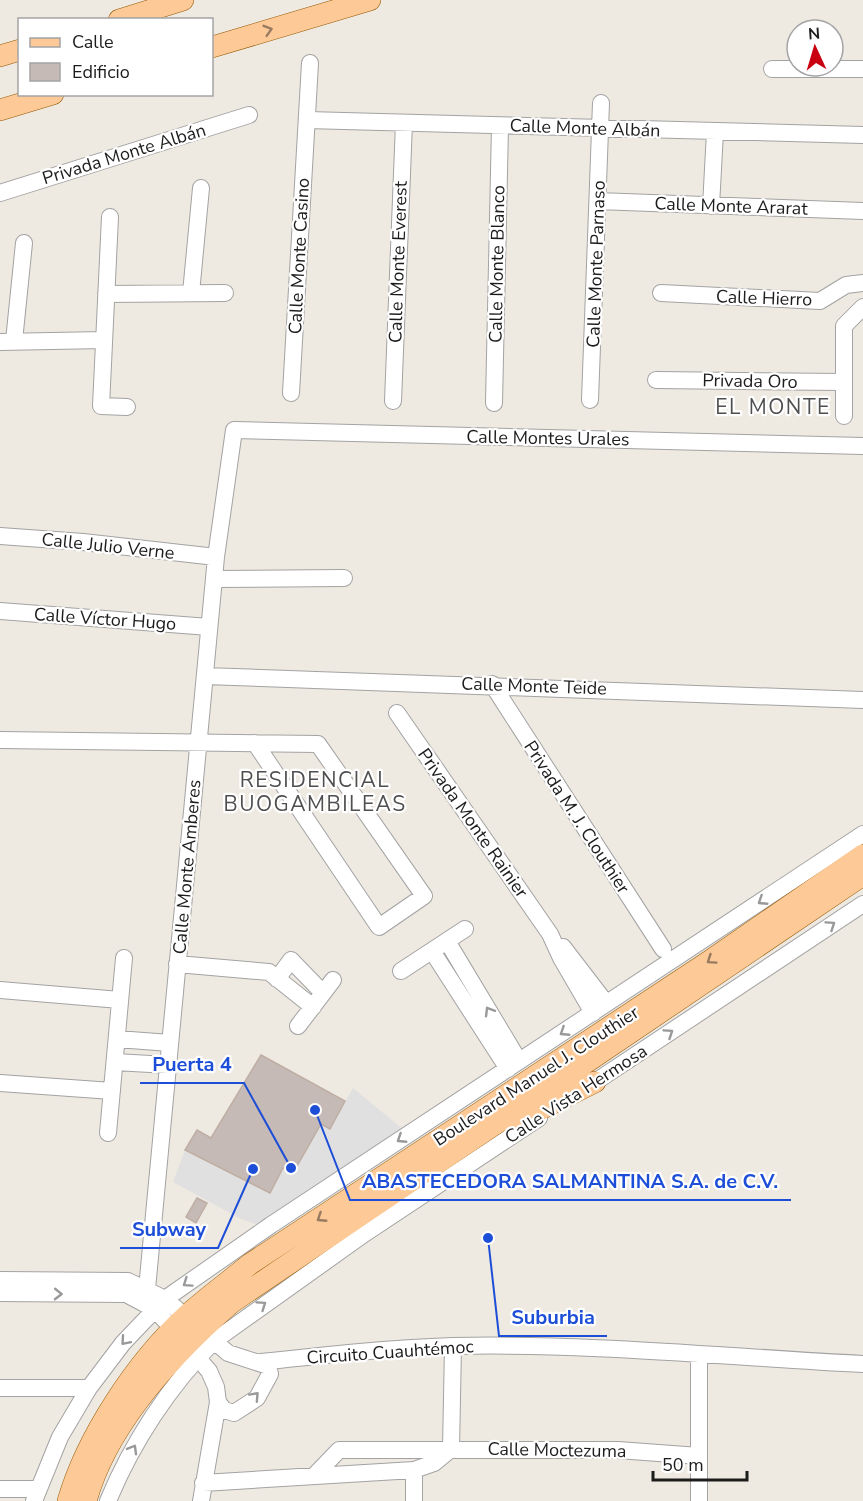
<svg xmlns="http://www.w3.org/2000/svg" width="863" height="1501" viewBox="0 0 863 1501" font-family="'Nunito Sans',sans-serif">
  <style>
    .parking { fill: #e0e0e0 }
    .building { fill: #c5bab5; stroke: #bfaea3; stroke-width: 1.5 }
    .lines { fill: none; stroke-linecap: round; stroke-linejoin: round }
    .minor-casing { stroke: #a3a3a3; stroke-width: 18 }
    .major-casing { stroke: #945800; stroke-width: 22 }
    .minor { stroke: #fff; stroke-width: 16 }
    .major { stroke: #fdc997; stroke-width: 21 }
    .oneway { stroke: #987b60 }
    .oneway2 { stroke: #999 }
    .labels { text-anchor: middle; stroke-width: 4.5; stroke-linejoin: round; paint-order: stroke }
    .street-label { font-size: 18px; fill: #1c1c1c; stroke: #fff }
    .quarter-label { font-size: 21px; letter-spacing: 1.5px; fill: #4f4f4f; stroke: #fff }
    .leader { fill: none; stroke: #1d4ed8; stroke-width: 2 }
    .callout-dot { fill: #1d4ed8; stroke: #fff; stroke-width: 2 }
    .callout-label { font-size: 20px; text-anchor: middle; font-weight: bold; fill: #1d4ed8; stroke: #fff; stroke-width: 4.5; stroke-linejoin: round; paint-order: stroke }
  </style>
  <rect width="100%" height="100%" fill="#eee9e1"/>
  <path class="parking" d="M353 1088 404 1130 262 1226 243 1220 173 1182 185 1150 270 1193 283 1168 293 1172 321 1124 330 1128Z"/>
  <path class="building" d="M261 1055 345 1101 330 1129 321 1124 293 1173 283 1168 270 1193 185 1150 197 1130 211 1138Z
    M197 1198 207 1203 196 1223 186 1217Z"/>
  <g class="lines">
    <g class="minor-casing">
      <path id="minor" d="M772 69H863
        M307 120 863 135
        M0 193 249 115
        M598 201 863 211
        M711 206 715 132
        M110 217 101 406 127 407
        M191 293 201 188
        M661 293 820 301 846 285 863 283
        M106 294 225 293
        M14 341 24 243
        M0 342 104 340
        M656 380 844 382
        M291 393 310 63
        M590 400 601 103
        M393 401 404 123
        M494 403 500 126
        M844 416V326L863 307
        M0 536 83 542 216 557
        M214 579 344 578
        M0 611 209 627
        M205 676 863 700
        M492 684 663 949
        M397 713 550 934 561 958 593 1013
        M0 740 318 744 424 896 379 927 255 743
        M447 941 519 1061
        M563 947 606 1003
        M432 951 508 1069
        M177 964 269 972 313 1007
        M401 971 465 929
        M277 979 291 960 323 993
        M0 990 120 1000
        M298 1026 333 980
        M117 1039 170 1043
        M115 1062 168 1065
        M0 1083 112 1091
        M586 1088 863 904
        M108 1133 124 958
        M0 1280 128 1281 165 1299 228 1353 268 1366 270 1374 257 1398 234 1413 224 1410 218 1402 216 1387 209 1371 155 1309 143 1303 126 1294 0 1293
        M143 1303 147 1289 216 557 234 430 863 446
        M261 1362C325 1355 389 1348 453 1346 589 1343 727 1357 863 1364
        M0 1388H89
        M414 1470V1501
        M314 1476 339 1450H618L699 1456
        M203 1483 414 1470 434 1463 451 1449 453 1346
        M0 1489H38
        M34 1501 60 1437 89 1388 123 1343 165 1299 271 1225 863 834
        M108 1501C132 1443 169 1386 214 1341L364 1234 539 1118
        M201 1501 218 1402
        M699 1501V1356"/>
    </g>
    <g class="major-casing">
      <path id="major" d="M119 20 183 0
        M212 47 370 0
        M0 56 20 50
        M0 110 53 94
        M517 1121 595 1082
        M68 1501C87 1436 136 1362 186 1316 206 1298 229 1281 250 1264L708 962 863 855
        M86 1501C107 1424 173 1354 231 1303L863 875"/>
    </g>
    <use href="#minor" class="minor"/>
    <use href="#major" class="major"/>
  </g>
  <defs><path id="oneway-chevron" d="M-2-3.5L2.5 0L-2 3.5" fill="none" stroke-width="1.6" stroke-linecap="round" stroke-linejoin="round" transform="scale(1.5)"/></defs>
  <g class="oneway">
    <use href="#oneway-chevron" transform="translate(268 30) rotate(-17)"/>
    <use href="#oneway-chevron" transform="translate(711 960) rotate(146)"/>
    <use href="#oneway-chevron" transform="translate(321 1218) rotate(147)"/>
  </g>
  <g class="oneway2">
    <use href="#oneway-chevron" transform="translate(762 901) rotate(147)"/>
    <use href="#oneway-chevron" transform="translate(831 925) rotate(-34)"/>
    <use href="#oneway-chevron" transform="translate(489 1011) rotate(-121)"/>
    <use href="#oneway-chevron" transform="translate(564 1032) rotate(147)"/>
    <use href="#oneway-chevron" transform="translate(669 1033) rotate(-34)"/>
    <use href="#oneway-chevron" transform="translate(401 1139) rotate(147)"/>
    <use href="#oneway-chevron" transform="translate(187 1283) rotate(145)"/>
    <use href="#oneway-chevron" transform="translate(58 1294) rotate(1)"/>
    <use href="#oneway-chevron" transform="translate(262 1305) rotate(-35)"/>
    <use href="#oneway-chevron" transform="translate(125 1341) rotate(131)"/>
    <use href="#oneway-chevron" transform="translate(255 1396) rotate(-47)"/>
    <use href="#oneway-chevron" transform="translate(133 1449) rotate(-60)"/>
  </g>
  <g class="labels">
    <g class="street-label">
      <text transform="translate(585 128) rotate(2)" y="6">Calle Monte Albán</text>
      <text transform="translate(124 154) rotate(-17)" y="6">Privada Monte Albán</text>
      <text transform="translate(731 206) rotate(2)" y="6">Calle Monte Ararat</text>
      <text transform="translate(299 256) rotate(-87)" y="6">Calle Monte Casino</text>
      <text transform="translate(398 262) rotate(-88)" y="6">Calle Monte Everest</text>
      <text transform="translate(497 264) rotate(-89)" y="6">Calle Monte Blanco</text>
      <text transform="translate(596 264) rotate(-88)" y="6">Calle Monte Parnaso</text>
      <text transform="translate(764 298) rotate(2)" y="6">Calle Hierro</text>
      <text transform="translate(750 381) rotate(1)" y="6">Privada Oro</text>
      <text transform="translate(548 438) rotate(1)" y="6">Calle Montes Urales</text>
      <text transform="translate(108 546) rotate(6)" y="6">Calle Julio Verne</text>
      <text transform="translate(105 619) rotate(4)" y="6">Calle Víctor Hugo</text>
      <text transform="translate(534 686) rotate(2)" y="6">Calle Monte Teide</text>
      <text transform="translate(577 817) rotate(57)" y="6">Privada M. J. Clouthier</text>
      <text transform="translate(473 823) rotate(55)" y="6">Privada Monte Rainier</text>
      <text transform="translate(187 867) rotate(-85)" y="6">Calle Monte Amberes</text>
      <text transform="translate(536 1076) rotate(-33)" y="6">Boulevard Manuel J. Clouthier</text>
      <text transform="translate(576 1094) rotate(-33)" y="6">Calle Vista Hermosa</text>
      <text transform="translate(390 1352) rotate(-4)" y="6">Circuito Cuauhtémoc</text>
      <text transform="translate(557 1450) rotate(1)" y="6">Calle Moctezuma</text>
    </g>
    <g class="quarter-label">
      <text x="773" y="414">EL MONTE</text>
      <text x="315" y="787">RESIDENCIAL<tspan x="315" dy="24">BUOGAMBILEAS</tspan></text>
    </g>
  </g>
  <path class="leader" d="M291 1168L244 1083H140M315 1110L350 1200H791M253 1169L218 1248H120M488 1238L499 1336H607"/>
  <g class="callout-dot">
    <circle cx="291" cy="1168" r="6"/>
    <circle cx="315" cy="1110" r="6"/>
    <circle cx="253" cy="1169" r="6"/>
    <circle cx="488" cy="1238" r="6"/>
  </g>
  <g class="callout-label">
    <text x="192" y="1071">Puerta 4</text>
    <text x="570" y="1188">ABASTECEDORA SALMANTINA S.A. de C.V.</text>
    <text x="169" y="1236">Subway</text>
    <text x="553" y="1324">Suburbia</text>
  </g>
  <rect x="18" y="18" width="195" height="78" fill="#ffffff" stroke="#a4a4a4" stroke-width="1.5"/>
  <rect x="30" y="38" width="30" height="9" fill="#fdc997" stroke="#a4a4a4" stroke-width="1.5"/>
  <text x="72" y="48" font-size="18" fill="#1c1c1c">Calle</text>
  <rect x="30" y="63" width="30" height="18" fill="#c5bab5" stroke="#a4a4a4" stroke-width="1.5"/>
  <text x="72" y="78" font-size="18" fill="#1c1c1c">Edificio</text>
  <g transform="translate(815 48) rotate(356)"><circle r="28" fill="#ffffff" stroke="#a4a4a4" stroke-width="1.5"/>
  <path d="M0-4.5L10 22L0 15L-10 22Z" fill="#c8000f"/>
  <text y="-9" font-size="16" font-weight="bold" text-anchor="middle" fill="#1c1c1c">N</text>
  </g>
  <path d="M653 1471v9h94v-9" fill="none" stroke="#1c1c1c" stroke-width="3"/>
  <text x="662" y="1471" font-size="18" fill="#1c1c1c" stroke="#ffffff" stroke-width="4.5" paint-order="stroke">50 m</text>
</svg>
